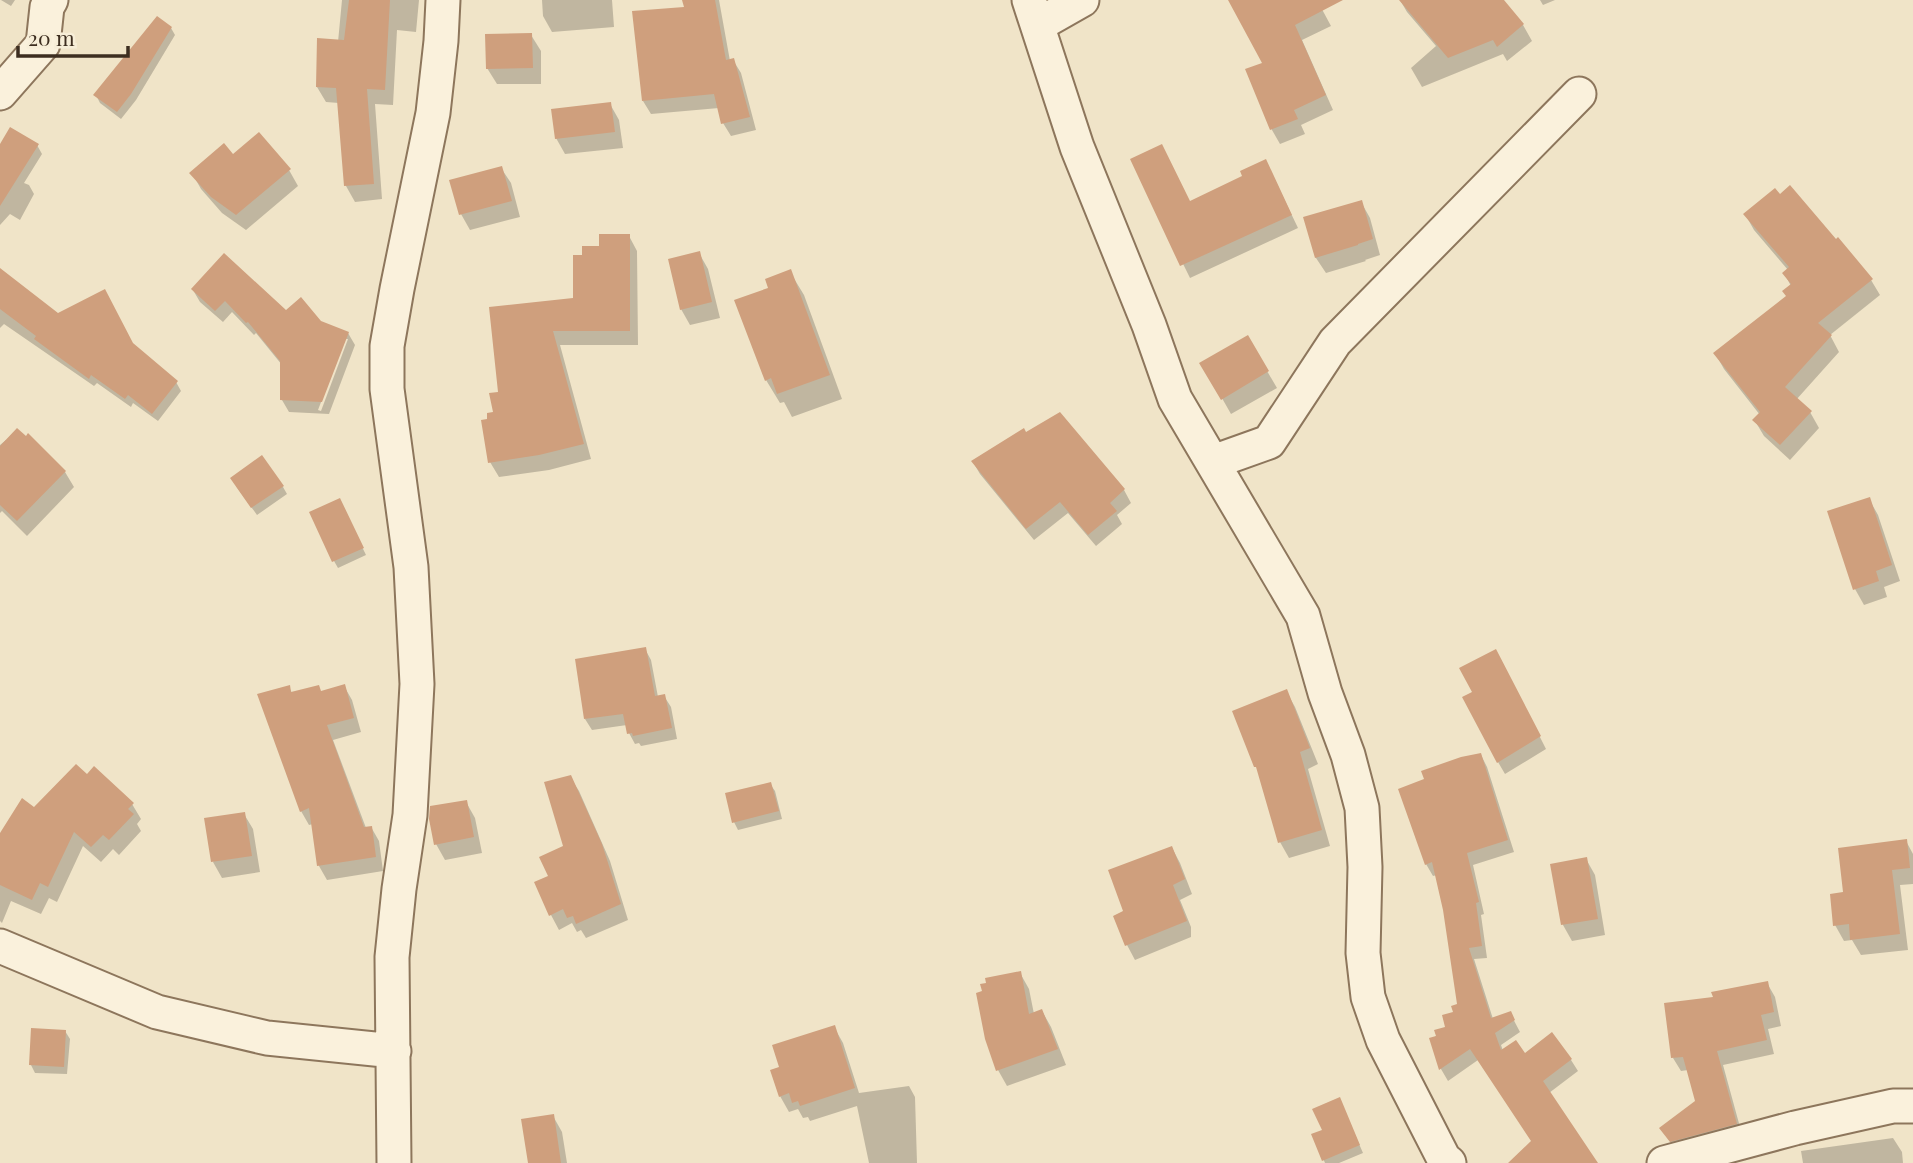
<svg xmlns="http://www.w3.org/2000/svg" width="1913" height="1163" viewBox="0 0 1913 1163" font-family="'Playfair Display',serif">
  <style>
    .shadow { fill: #0003; fill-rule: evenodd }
    .building { fill: #cf9f7d }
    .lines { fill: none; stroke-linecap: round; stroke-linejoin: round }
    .minor-casing { stroke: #8d765c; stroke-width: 37 }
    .minor { stroke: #faf1dc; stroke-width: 33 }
  </style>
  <rect width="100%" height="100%" fill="#f0e4c8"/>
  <path class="shadow" d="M1 0H15L11 6Z
    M342 0H419L416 32 397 30 393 105 375 104 382 199 355 202 346 186 339 103 326 102 317 87 338 42Z
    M542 0H612L614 27 552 32 543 16Z
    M684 0H719L730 61 733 60 741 73 756 130 731 136 723 123 719 108 651 114 643 101 686 9Z
    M1230 0H1317L1331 26 1302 40 1333 110 1301 125 1305 134 1280 144 1272 130 1247 70 1264 64Z
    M1400 0H1501L1523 25 1532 41 1507 61 1503 54 1422 87 1411 68 1436 46 1407 12Z
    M1540 0H1555L1543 5Z
    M171 28 175 35 136 100 121 119 100 103 96 95Z
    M531 35 541 51V84H497L487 68Z
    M610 104 619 120 623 148 565 154 556 138Z
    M37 145 42 154 24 183 29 185 34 194 20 220 10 214 0 225V148Z
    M233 156 289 170 298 186 246 230 222 213 201 189 192 173Z
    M1132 160 1190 203 1244 177 1266 161 1298 228 1190 278Z
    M501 168 511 183 520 217 470 230 461 214Z
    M1361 202 1370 218 1380 255 1365 260 1366 261 1326 273 1316 258 1305 218Z
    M1745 214 1871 280 1880 295 1830 335 1839 352 1796 400 1810 412 1819 428 1790 460 1764 436 1755 421 1760 415 1724 369 1715 353 1788 297 1791 286 1784 273 1788 270 1754 230Z
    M629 236 637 251 638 345H560L591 459 549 470 499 477 490 462 489 420 495 414 500 393 575 299 584 257Z
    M699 253 708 269 720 318 690 325 681 309Z
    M0 271 58 315 133 346 176 382 181 391 158 421 133 403 131 407 97 383 94 386 4 324 0 328Z
    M790 272 804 295 842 399 792 417 784 402 780 403 766 380 771 289Z
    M193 290 285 312 320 322 348 333 355 345 329 414 289 412 282 400V365L256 333 254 335 232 312 223 322 200 302ZM345 339H348L321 411 318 410Z
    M1247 337 1277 388 1231 414 1202 363Z
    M1060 415 1124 490 1131 503 1117 515 1122 524 1096 546 1068 513 1034 540 980 474 973 462 1026 435Z
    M6 440 65 472 74 487 27 536 2 511 0 513V445Z
    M236 486 283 487 287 494 257 515Z
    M1869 499 1878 515 1900 581 1884 587 1887 597 1864 605 1855 589Z
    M343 508 366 555 338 568 334 561Z
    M645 649 651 660 658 697 664 696 671 707 677 739 641 746 639 743 635 744 629 733 627 725 592 730 585 719Z
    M1503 664 1546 749 1505 774 1498 762 1474 693Z
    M344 686 352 700 361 732 333 740 366 828 371 827 379 841 383 871 327 880 319 866 313 824 309 825 301 811 289 687 292 693 322 692Z
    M1286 691 1295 707 1318 764 1308 769 1330 846 1289 858 1280 842Z
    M1481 755 1487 767 1514 852 1473 865 1484 914 1481 915 1487 958 1474 959 1493 1019 1510 1013 1520 1032 1501 1045 1503 1051 1524 1056 1571 1060 1578 1071 1549 1093 1596 1163H1517L1533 1142 1478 1060 1448 1081 1441 1069 1432 1039 1447 1028 1459 1005 1445 910 1437 875 1433 876 1426 864Z
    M87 776 132 804 141 819 137 824 141 831 119 855 113 849 101 862 83 846 57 902 49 898 41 914 11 901 2 923 0 921V836L35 809Z
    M570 777 579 791 610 861 628 920 586 938 581 930 577 932 572 923 559 930 551 915 550 877 565 847Z
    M770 784 775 791 782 819 738 830 734 822Z
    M466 802 475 818 482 853 445 860 436 844Z
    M244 814 253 829 260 872 222 878 213 862Z
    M1906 841 1913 854V884L1900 885 1908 950 1861 955 1852 940 1844 941 1835 925 1845 894Z
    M1172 848 1180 863 1192 894 1180 900 1191 927V937L1135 960 1127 945 1115 916 1125 912Z
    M1586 859 1595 875 1605 935 1572 941 1563 925 1552 865Z
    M1020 973 1029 989 1034 1014 1042 1011 1051 1027 1066 1065 1007 1086 998 1070 984 993Z
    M1767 983 1775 997 1781 1026 1768 1029 1774 1054 1723 1065 1743 1138 1679 1155 1661 1128 1697 1102 1688 1070 1681 1071 1673 1058 1715 998Z
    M834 1027 843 1043 859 1093 909 1086 915 1097 917 1163H869L857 1106 810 1121 808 1117 803 1118 798 1109 789 1112 780 1096 781 1068Z
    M65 1031 70 1039 67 1074 35 1073 31 1065Z
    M1343 1107 1363 1153 1339 1163H1325L1313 1135 1324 1131Z
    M553 1116 562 1132 567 1163H529Z
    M1893 1138 1902 1152 1903 1163H1800H1803L1801 1151Z"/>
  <path class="building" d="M349 0H390L385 90 367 89 374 184 344 186 336 88 316 87 317 38 344 40Z
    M682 0H715L726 60 734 58 750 117 721 124 714 94 642 101 632 11 684 7Z
    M1228 0H1343L1295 25 1326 95 1294 110 1298 119 1270 130 1245 69 1262 63Z
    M1399 0H1504L1524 24 1497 47 1493 40 1448 58Z
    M157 16 172 27 131 94 117 112 93 95Z
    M532 33 533 68 486 69 485 34Z
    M611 102 615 132 555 139 551 109Z
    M10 127 39 144 0 206V144Z
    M259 132 291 169 236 215 211 197 189 173 224 143 233 154Z
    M1162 144 1190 201 1242 176 1240 171 1266 159 1292 215 1180 266 1130 159Z
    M502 166 512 201 459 215 449 180Z
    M1790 185 1836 239 1838 237 1873 279 1818 323 1832 335 1785 387 1812 411 1780 445 1752 420 1760 412 1713 353 1786 296 1782 291 1791 284 1782 273 1789 267 1743 214 1775 188 1780 194Z
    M1362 200 1373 239 1358 244V245L1315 258 1303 217Z
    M599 234H630V331H553L584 444 539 455 488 463 481 420 487 419V413L493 412 489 393 498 392 489 307 573 298V255H582V246H599Z
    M700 251 712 302 680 310 668 259Z
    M224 253 286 310 301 297 321 321 349 332 322 402 280 400V361L248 322 246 323 225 301 215 311 191 289Z
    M0 268 58 313 105 289 133 343 178 381 152 414 128 395 125 399 91 375 89 379 34 339 36 336 0 309Z
    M791 269 830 375 777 394 771 378 765 381 734 300 768 288 765 279Z
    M1248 335 1269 371 1221 400 1199 363Z
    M1060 412 1125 489 1110 503 1117 511 1088 535 1060 502 1026 529 971 461 1024 428 1026 432Z
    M17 428 26 436 28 433 66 471 17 521 0 505V446Z
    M262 455 284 486 251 508 230 478Z
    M1870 497 1892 565 1876 571 1879 581 1853 590 1827 511Z
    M340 498 364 548 332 562 309 512Z
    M646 647 655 696 665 694 672 728 633 736 632 733 627 734 623 714 584 719 575 659Z
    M1496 649 1541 736 1497 763 1462 697 1472 692 1459 668Z
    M345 684 354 718 327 725 364 827 372 826 376 857 317 866 309 808 300 812 257 694 290 685 291 692 319 685 321 691Z
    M1287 689 1310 748 1300 752 1322 830 1278 843 1256 767H1254L1232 711Z
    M1481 753 1508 840 1467 853 1479 902 1476 903 1482 946 1469 948 1491 1018 1511 1011 1515 1020 1495 1033 1501 1050 1516 1040 1525 1053 1552 1032 1572 1059 1543 1081 1598 1163H1508L1531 1141 1470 1049 1439 1070 1429 1038 1436 1036 1434 1030 1445 1027 1442 1015 1453 1012 1451 1006 1457 1004 1443 910 1432 862 1425 865 1398 789 1424 779 1421 771 1461 757Z
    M76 764 87 774 94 766 134 803 128 809 134 814 109 840 103 835 91 847 74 832 48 887 40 883 32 900 0 885V833L22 798 34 807Z
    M571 775 602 844 621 904 576 924 573 916 567 918 563 909 549 916 534 882 548 876 539 857 563 846 544 782Z
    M771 782 779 811 732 823 725 793Z
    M467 800 474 837 434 845 429 819 430 806Z
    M245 812 252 856 211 862 204 818Z
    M1907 839 1910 868 1892 870 1900 934 1850 940 1849 924 1833 926 1830 894 1843 892 1838 848Z
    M1172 846 1185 879 1173 885 1187 921 1125 946 1113 916 1123 911 1108 870Z
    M1587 857 1598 919 1561 925 1550 864Z
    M1021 971 1029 1014 1042 1009 1058 1049 996 1071 985 1039 976 993 982 991 980 984 986 983 985 978Z
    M1768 981 1774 1012 1761 1015 1767 1040 1717 1051 1737 1124 1670 1142 1659 1128 1695 1101 1683 1057 1671 1058 1664 1003 1713 997 1711 992Z
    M835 1025 855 1088 800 1106 798 1101 792 1103 789 1093 779 1097 770 1070 779 1067 772 1045Z
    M31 1028 66 1030 64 1067 29 1065Z
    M1340 1097 1360 1145 1322 1161 1311 1134 1322 1130 1312 1109Z
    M554 1114 561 1163H528L521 1119Z"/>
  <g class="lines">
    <g class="minor-casing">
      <path id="minor" d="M1029 0 1077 147 1149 325 1175 399 1303 616 1325 693 1348 755 1362 808 1365 867 1363 953 1368 997 1383 1040 1444 1159 1449 1163
        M1038 25 1082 0
        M0 93 43 44 47 7 51 0
        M1213 462 1269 442 1335 342 1579 94
        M0 946 157 1012 267 1038 394 1051
        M394 1163 392 957 399 889 410 815 417 684 411 567 387 389V346L397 289 433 113 441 41 443 0
        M1664 1163 1795 1128 1893 1106H1913"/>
    </g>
    <use href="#minor" class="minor"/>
  </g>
  <path d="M18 46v10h110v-10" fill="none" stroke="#3d2e20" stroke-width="3.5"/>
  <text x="28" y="46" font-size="21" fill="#3d2e20" stroke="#f7eed8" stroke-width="5" paint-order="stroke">20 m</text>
</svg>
